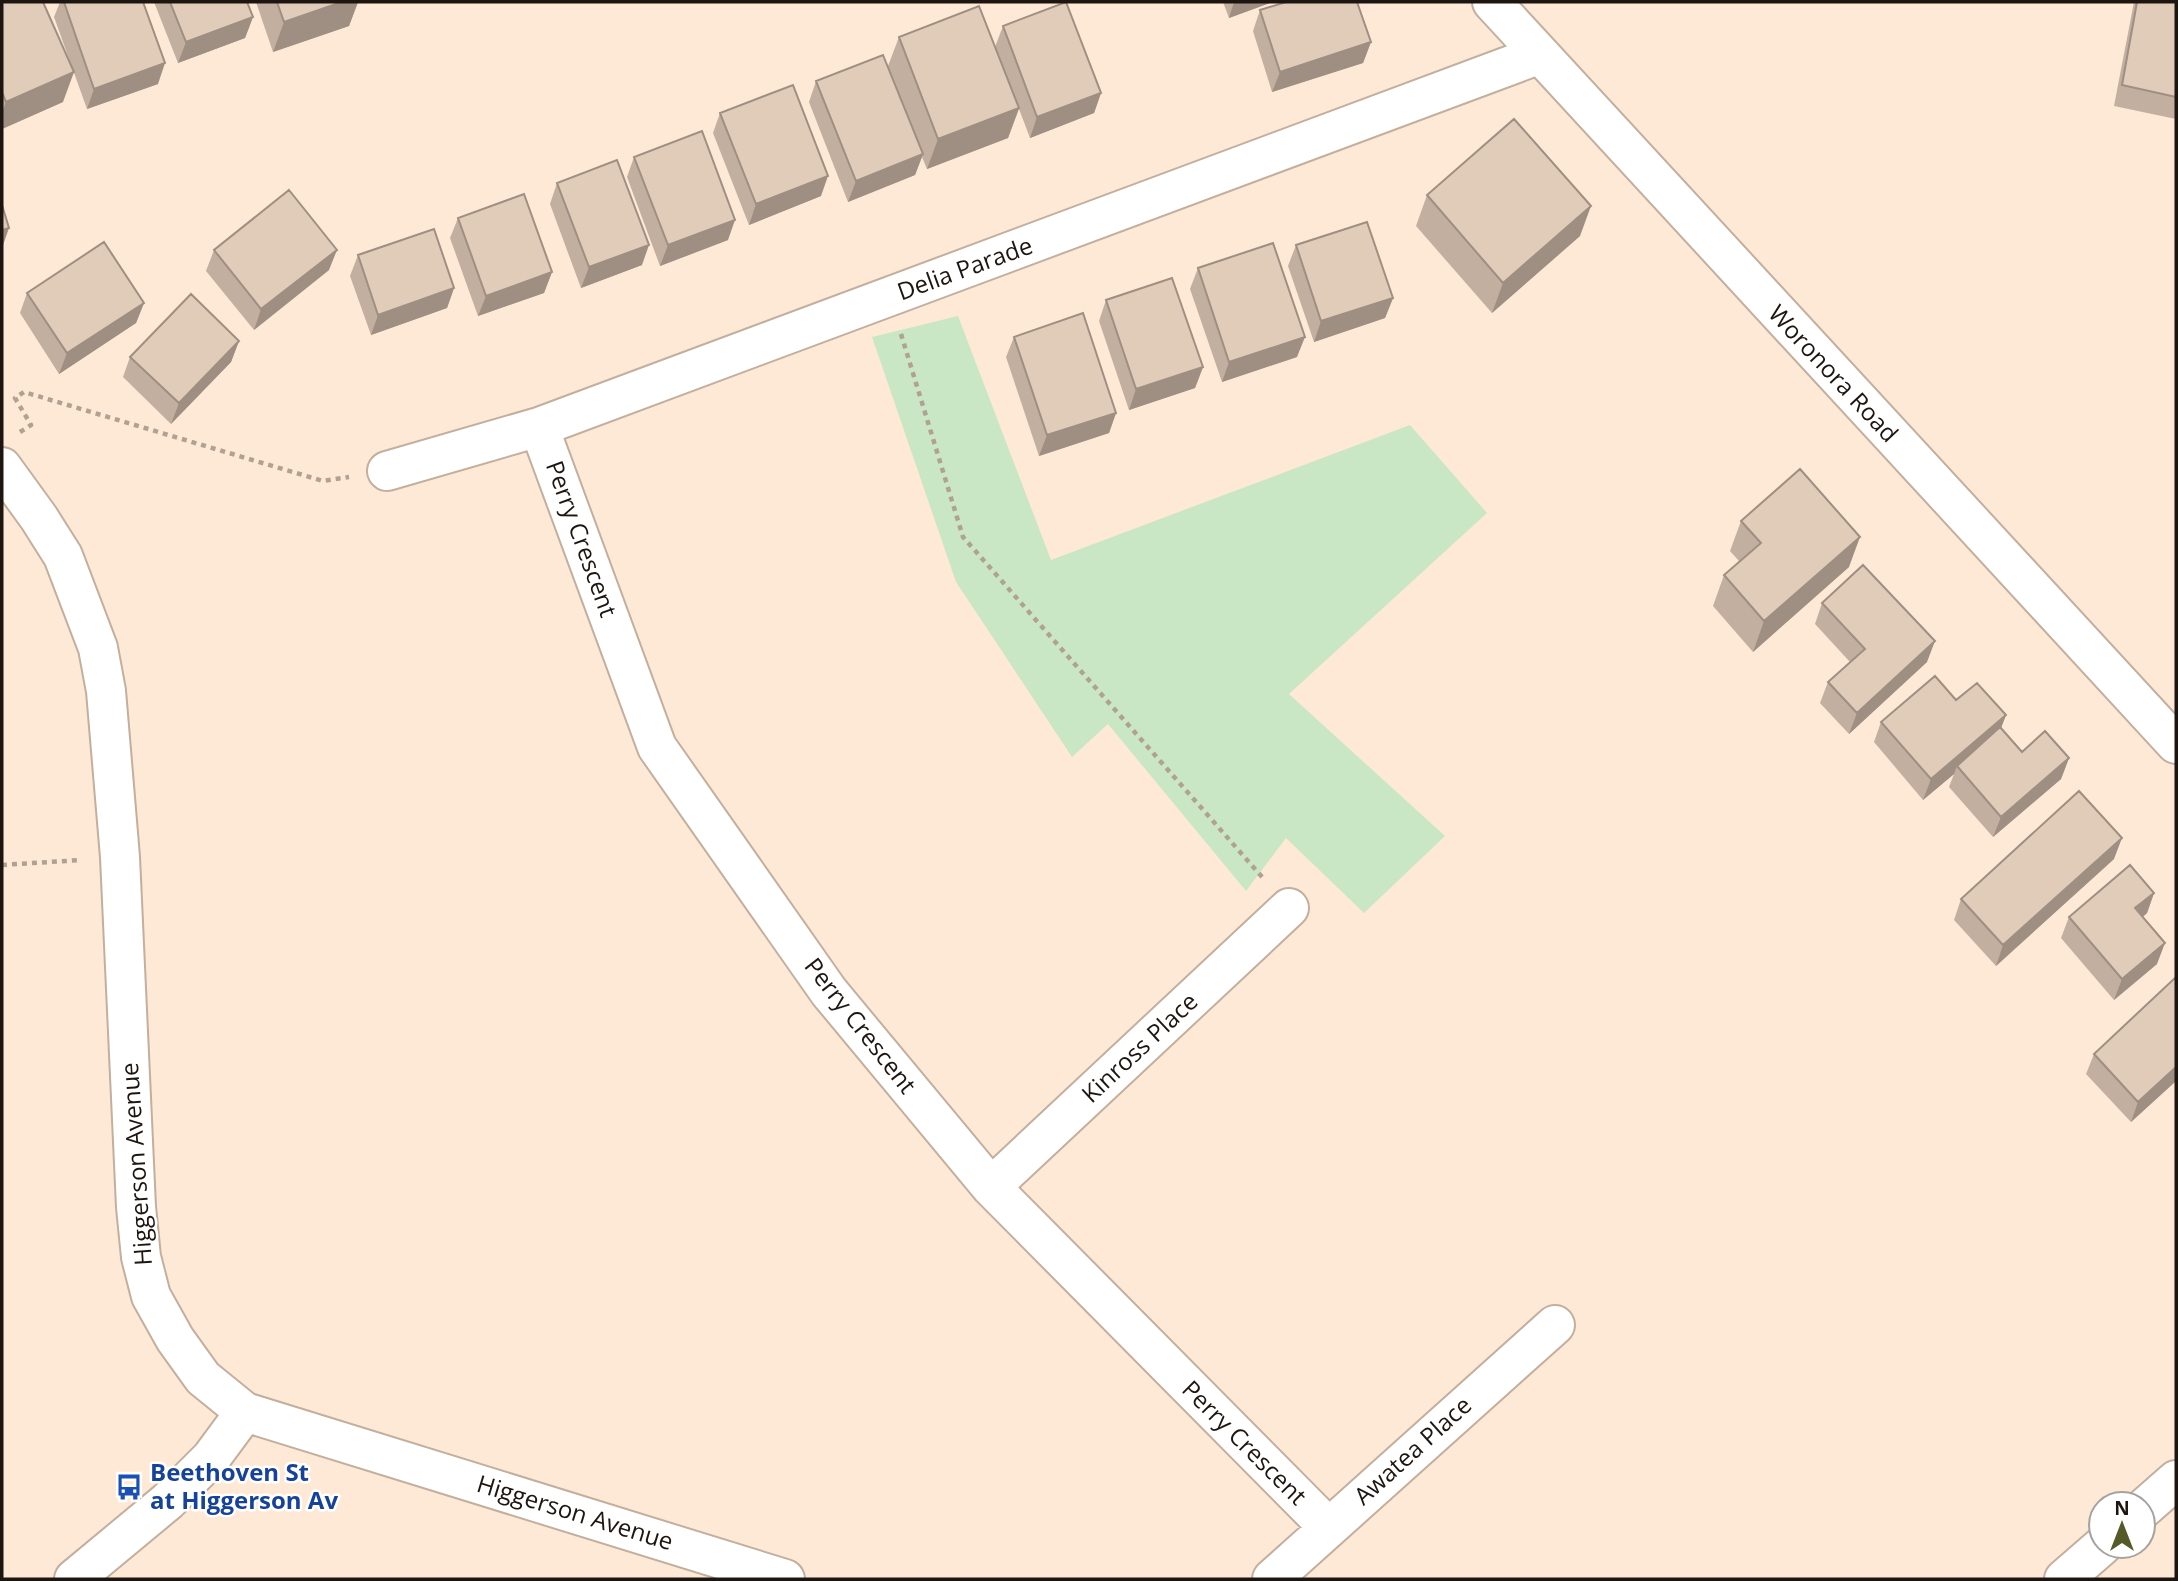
<svg xmlns="http://www.w3.org/2000/svg" width="2178" height="1581" viewBox="0 0 2178 1581" font-family="'Open Sans',sans-serif">
  <style>
    .green { fill: #c9e7c4 }
    .lines { fill: none; stroke-linecap: round; stroke-linejoin: round }
    .minor-casing { stroke: #c3af9e; stroke-width: 42 }
    .tertiary-casing { stroke: #c3af9e; stroke-width: 42 }
    .path { stroke: #b1a193; stroke-width: 4.5; stroke-dasharray: 5 5; stroke-linecap: butt }
    .minor { stroke: #fff; stroke-width: 38 }
    .tertiary { stroke: #fff; stroke-width: 38 }
    .wall { fill: #c2afa0 }
    .shaded-wall { fill: #9e8f82 }
    .building { fill: #e1ccba; stroke: #9e8f82; stroke-width: 2 }
    .labels { text-anchor: middle; stroke-width: 5; stroke-linejoin: round; paint-order: stroke }
    .street-label { font-size: 24px; fill: #1d1610; stroke: #fff }
    .transit-label { font-size: 24px; font-weight: bold; fill: #164399; stroke: #fff; text-anchor: start }
  </style>
  <rect width="100%" height="100%" fill="#fee9d6"/>
  <path class="green" d="M958 316 1051 560 1410 425 1487 513 1289 694 1445 836 1364 913 1286 838 1246 891 1108 724 1072 757 956 582 872 337Z"/>
  <g class="lines">
    <g class="minor-casing">
      <path id="minor" d="M539 427 657 747 829 992 991 1187 1328 1527
        M2 467 39 518 63 556 98 648 106 691 120 857 136 1207 141 1257 151 1296 175 1339 203 1378 245 1412 785 1579
        M387 471 539 427 1538 55
        M991 1187 1289 908
        M2143 1509 2176 1480
        M74 1579 168 1501 211 1458 245 1412
        M1272 1579 1555 1325
        M2064 1579 2102 1546"/>
    </g>
    <g class="tertiary-casing">
      <path id="tertiary" d="M1492 2 2176 744"/>
    </g>
    <path class="path" d="M901 334 963 537 1263 878
      M20 432 31 425 15 398 24 392 323 481 349 477
      M2 865 81 860"/>
    <use href="#minor" class="minor"/>
    <use href="#tertiary" class="tertiary"/>
  </g>
  <path class="wall" d="M2 2 63 102 2 129Z
    M60 2H143L158 84 87 109 54 17Z
    M154 2H247L253 17 245 38 178 63Z
    M256 2H358L349 26 273 52Z
    M1223 2H1273L1229 18Z
    M2134 2H2176V119L2114 106Z
    M1260 10 1371 42 1363 63 1272 92 1253 31Z
    M1003 26 1101 93 1094 113 1030 138 1019 109 1008 138 927 169 922 157 915 175 848 202 809 102 816 81 888 66 899 37 995 47Z
    M720 113 821 196 749 225 713 133Z
    M634 157 728 240 660 266 627 177Z
    M557 183 642 265 581 288 550 204Z
    M1427 195 1580 236 1492 313 1416 226Z
    M458 218 552 272 544 293 478 316 450 238Z
    M1296 245 1393 298 1385 318 1314 342 1288 266Z
    M214 250 329 270 254 330 206 271Z
    M358 255 454 288 447 308 371 335 350 276Z
    M1198 268 1297 357 1222 382 1190 289Z
    M27 293 144 303 136 323 59 374 20 313Z
    M1106 300 1203 367 1195 388 1129 410 1099 321Z
    M1014 337 1116 413 1109 433 1039 456 1006 357Z
    M239 341 231 362 171 424 123 377 130 357Z
    M1741 521 1849 567 1753 652 1713 606 1724 575 1739 561 1730 551Z
    M1822 603 1927 662 1849 734 1820 703 1828 682 1850 662 1815 624Z
    M1956 700 2006 715 2001 728 2022 752 2069 758 2061 779 1993 837 1949 787 1954 774 1923 800 1874 742 1881 722Z
    M2114 859 1996 966 1954 920 1961 899Z
    M2154 893 2147 913 2143 917 2157 964 2114 1000 2061 938 2069 917Z
    M2094 1054 2176 1081 2131 1122 2086 1074Z"/>
  <path class="shaded-wall" d="M342 2H358L349 26 273 52 284 22Z
    M1234 2H1273L1229 18Z
    M253 17 245 38 178 63 186 42Z
    M1371 42 1363 63 1272 92 1280 72Z
    M165 63 158 84 87 109 94 89Z
    M74 72 63 102 2 129V113L6 102Z
    M1101 93 1094 113 1030 138 1037 117Z
    M1019 108 1008 138 927 169 938 139Z
    M923 154 915 175 848 202 856 181Z
    M828 176 821 196 749 225 756 204Z
    M1591 206 1580 236 1492 313 1503 283Z
    M735 220 728 240 660 266 668 245Z
    M9 228 2 248V230Z
    M649 245 642 265 581 288 589 267Z
    M337 250 329 270 254 330 261 309Z
    M552 272 544 293 478 316 486 296Z
    M454 288 447 308 371 335 378 315Z
    M1393 298 1385 318 1314 342 1321 321Z
    M144 303 136 323 59 374 67 353Z
    M1305 337 1297 357 1222 382 1229 362Z
    M239 341 231 362 171 424 179 403Z
    M1203 367 1195 388 1129 410 1136 389Z
    M1116 413 1109 433 1039 456 1047 435Z
    M1860 537 1849 567 1753 652 1764 621Z
    M1935 641 1927 662 1849 734 1857 713Z
    M2006 715 1998 736 1957 766 1954 774 1923 800 1931 779Z
    M2069 758 2061 779 1993 837 2001 817Z
    M2122 838 2114 859 1996 966 2003 945Z
    M2154 893 2147 913 2128 929 2135 908Z
    M2165 943 2157 964 2114 1000 2122 979Z
    M2176 1067V1081L2131 1122 2138 1102Z"/>
  <path class="building" d="M2 2H43L74 72 6 102 2 92Z
    M64 2H143L165 63 94 89Z
    M170 2H247L253 17 186 42Z
    M277 2H342L284 22Z
    M1066 2 1101 93 1037 117 1003 26Z
    M1286 2H1357L1371 42 1280 72 1260 10Z
    M2137 2H2176V97L2122 85Z
    M979 6 1019 108 938 139 899 37Z
    M883 55 923 154 856 181 816 81Z
    M793 85 828 176 756 204 720 113Z
    M1514 119 1591 206 1503 283 1427 195Z
    M702 131 735 220 668 245 634 157Z
    M617 160 649 245 589 267 557 183Z
    M289 190 337 250 261 309 214 250Z
    M524 194 552 272 486 296 458 218Z
    M2 205 9 228 2 230Z
    M1367 222 1393 298 1321 321 1296 245Z
    M434 229 454 288 378 315 358 255Z
    M104 242 144 303 67 353 27 293Z
    M1273 243 1305 337 1229 362 1198 268Z
    M1172 278 1203 367 1136 389 1106 300Z
    M191 294 239 341 179 403 130 357Z
    M1083 313 1116 413 1047 435 1014 337Z
    M1800 469 1860 537 1764 621 1724 575 1761 543 1741 521Z
    M1863 565 1935 641 1857 713 1828 682 1865 649 1822 603Z
    M1935 676 1956 700 1977 683 2006 715 1931 779 1881 722Z
    M2000 727 2022 752 2045 731 2069 758 2001 817 1957 766Z
    M2079 791 2122 838 2003 945 1961 899Z
    M2130 865 2154 893 2135 908 2165 943 2122 979 2069 917Z
    M2176 977V1067L2138 1102 2094 1054Z"/>
  <defs>
    <g id="bus-bare" transform="scale(2.1)"><path d="M-5-6H5V4H4V6H2V4H-2V6H-4V4H-5ZM-3.5-4V0h7V-4ZM-3.5 1.2v1.5H-2V1.2ZM2 1.2v1.5H3.5V1.2Z" fill="#1a4fb4" stroke="#fff" stroke-width="2.5" paint-order="stroke"/></g>
  </defs>
  <g fill-rule="evenodd">
    <use href="#bus-bare" x="129" y="1487"/>
  </g>
  <g class="labels">
    <g class="street-label">
      <text transform="translate(965 269) rotate(-20)" y="8">Delia Parade</text>
      <text transform="translate(1833 374) rotate(47)" y="8">Woronora Road</text>
      <text transform="translate(581 539) rotate(70)" y="8">Perry Crescent</text>
      <text transform="translate(860 1026) rotate(52)" y="8">Perry Crescent</text>
      <text transform="translate(1140 1048) rotate(-43)" y="8">Kinross Place</text>
      <text transform="translate(137 1164) rotate(-94)" y="8">Higgerson Avenue</text>
      <text transform="translate(1244 1443) rotate(45)" y="8">Perry Crescent</text>
      <text transform="translate(1413 1451) rotate(-42)" y="8">Awatea Place</text>
      <text transform="translate(575 1513) rotate(17)" y="8">Higgerson Avenue</text>
    </g>
    <g class="transit-label">
      <text x="150" y="1481">Beethoven St<tspan x="150" dy="28">at Higgerson Av</tspan></text>
    </g>
  </g>
  <rect width="2178" height="1581" fill="none" stroke="#1d1610" stroke-width="7"/>
  <g transform="translate(2122 1525)"><circle r="33" fill="#ffffff" stroke="#a5a29f" stroke-width="2"/>
  <path d="M0-5L12 26L0 18L-12 26Z" fill="#565a28"/>
  <text y="-10" font-size="19" font-weight="bold" text-anchor="middle" fill="#1d1610">N</text>
  </g>
</svg>
